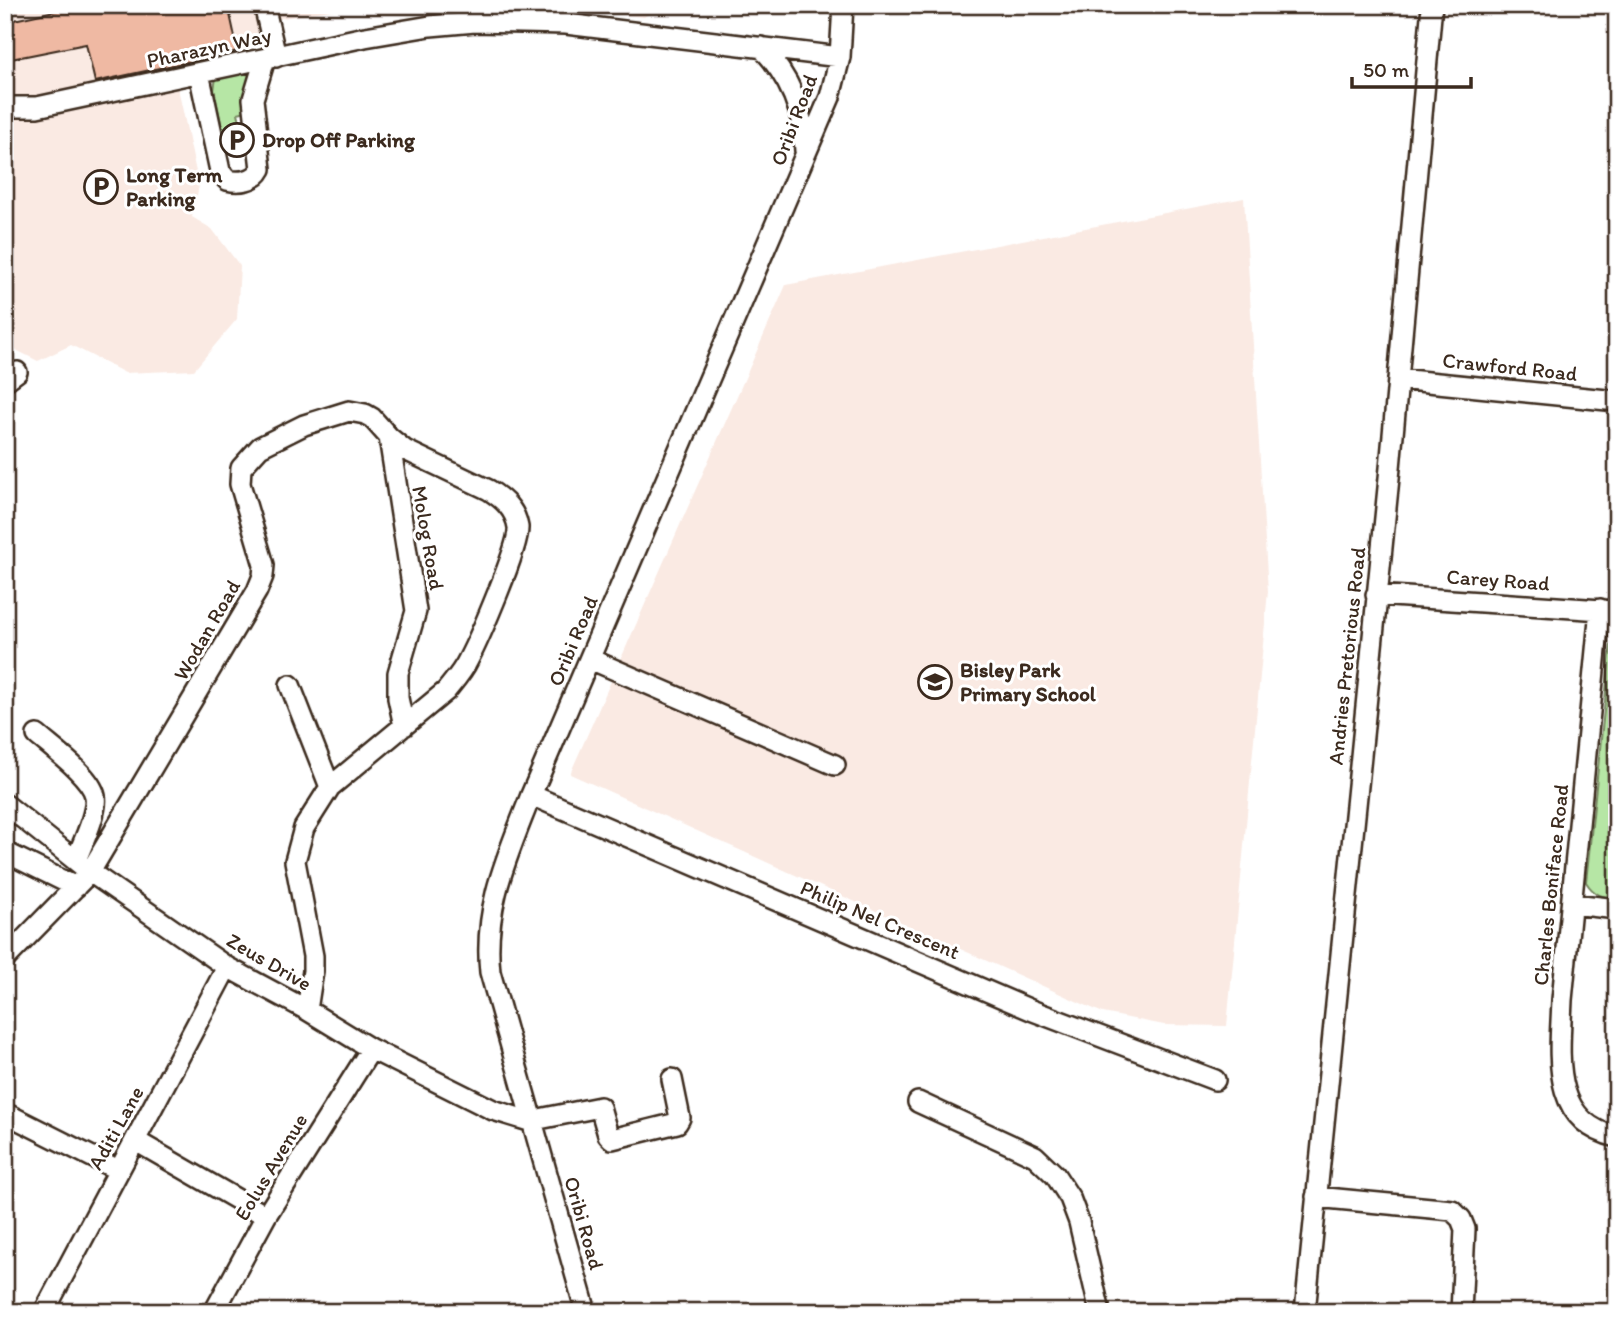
<svg xmlns="http://www.w3.org/2000/svg" width="1622" height="1317" viewBox="0 0 1622 1317" font-family="Itim,sans-serif">
  <style>
    .built { fill: #faeae3 }
    .green { fill: #b6e6a5; stroke: #788862; stroke-width: 2 }
    .building { fill: #efb9a3; stroke: #3b2a1e; stroke-width: 2 }
    .lines { fill: none; stroke-linecap: round; stroke-linejoin: round }
    .minor-casing { stroke: #3b2a1e; stroke-width: 24 }
    .minor { stroke: #fff; stroke-width: 19 }
    .labels { text-anchor: middle; stroke-width: 6; stroke-linejoin: round; paint-order: stroke }
    .street-label { font-size: 21px; fill: #3b2a1e; stroke: #fff }
    .poi-label { font-size: 21px; font-weight: bold; fill: #3b2a1e; stroke: #fff; text-anchor: start }
  </style>
  <rect width="100%" height="100%" fill="#fff"/>
  <filter id="ink" filterUnits="userSpaceOnUse"><feTurbulence type="fractalNoise" baseFrequency=".0143" numOctaves="2"/><feDisplacementMap in="SourceGraphic" scale="14" xChannelSelector="R" yChannelSelector="G"/><feConvolveMatrix kernelMatrix="1 2 1 2 8 2 1 2 1" color-interpolation-filters="sRGB"/></filter>
  <g filter="url(#ink)">
    <path class="built" d="M5 5H359L266 21 261 23 260 42 255 45 238 51 173 65 199 186 192 217 212 229 240 266 237 319 194 370 125 373 71 345 38 361 18 351 5 339Z
      M532 5H664L644 17Z
      M1244 198 1268 591 1227 1026 1164 1025 1103 1013 570 774 786 285Z"/>
    <path class="green" d="M251 70 250 110 238 113 243 134 224 137 214 90 216 78Z
      M1617 620V899C1602 897 1594 895 1586 882L1613 625Z"/>
    <path class="building" d="M96 5H157L159 12 188 5H228L238 51 95 82 86 44 11 59 5 22 68 8 69 12Z"/>
    <g class="lines">
      <g class="minor-casing">
        <path id="minor" d="M264 5 276 57
          M761 47C789 76 804 111 805 151
          M199 73 220 171 227 180C239 183 255 181 261 169L253 99 265 59
          M5 107H37L365 37 430 26 475 22 566 24 840 57
          M1398 379 1617 401
          M5 381 17 372
          M389 437 416 611 398 673V698L404 726
          M1376 595 1617 611
          M1600 609 1562 1000C1560 1054 1549 1122 1617 1137
          M590 659 835 765
          M290 685 330 787 304 828 295 861 313 956V971L307 1010
          M37 735C53 749 91 776 95 796 98 813 82 844 76 860
          M531 795 1031 1010 1215 1080
          M5 804 90 872 227 967 307 1010 371 1049 493 1110 529 1121 600 1107 608 1135 612 1139 677 1123 680 1118 672 1079
          M5 852 76 887
          M1573 904 1617 909
          M5 959 90 872 257 591 263 576 264 565 240 484 241 468 260 447 304 425 349 411 365 414 372 418 389 437 405 450 489 490C503 499 515 509 518 527 520 545 479 639 468 660 463 671 454 681 446 691L330 787
          M918 1102 1035 1156 1055 1175 1070 1198 1079 1222 1100 1312
          M5 1113 118 1170
          M136 1141 266 1216
          M1316 1197 1452 1210 1461 1219 1465 1229 1461 1312
          M44 1312 227 967
          M214 1312 266 1216 371 1049
          M586 1312 490 972C483 906 508 855 531 795L830 97 840 57 843 5
          M1305 1312 1390 468 1432 5"/>
      </g>
      <use href="#minor" class="minor"/>
    </g>
  </g>
  <defs>
    <g id="parking-ring" transform="scale(1.75)"><circle r="9.5" fill="#fff" stroke="#3b2a1e" stroke-width="1.5"/><path d="M-3.5-5.5H1a3.5 3.5 0 0 1 0 7H-1V5.5H-3.5ZM-1-3.4V-.6H.8a1.4 1.4 0 0 0 0-2.8Z" fill="#3b2a1e"/></g>
    <g id="school-ring" transform="scale(1.75)"><circle r="9.5" fill="#fff" stroke="#3b2a1e" stroke-width="1.5"/><path d="M0-5L7-2L0 1L-7-2ZM-4 1L0 2.5L4 1V4Q0 6-4 4Z" fill="#3b2a1e"/></g>
  </defs>
  <g fill-rule="evenodd">
    <use href="#parking-ring" x="237" y="140"/>
    <use href="#parking-ring" x="101" y="187"/>
    <use href="#school-ring" x="935" y="682"/>
  </g>
  <g class="labels">
    <g class="street-label">
      <text transform="translate(209 48) rotate(-12)" y="7">Pharazyn Way</text>
      <text transform="translate(794 120) rotate(-69)" y="7">Oribi Road</text>
      <text transform="translate(1510 367) rotate(6)" y="7">Crawford Road</text>
      <text transform="translate(428 538) rotate(80)" y="7">Molog Road</text>
      <text transform="translate(1498 580) rotate(4)" y="7">Carey Road</text>
      <text transform="translate(207 630) rotate(-60)" y="7">Wodan Road</text>
      <text transform="translate(573 641) rotate(-67)" y="7">Oribi Road</text>
      <text transform="translate(1347 656) rotate(-84)" y="7">Andries Pretorious Road</text>
      <text transform="translate(1551 885) rotate(-84)" y="7">Charles Boniface Road</text>
      <text transform="translate(880 920) rotate(23)" y="7">Philip Nel Crescent</text>
      <text transform="translate(269 962) rotate(30)" y="7">Zeus Drive</text>
      <text transform="translate(116 1128) rotate(-61)" y="7">Aditi Lane</text>
      <text transform="translate(271 1167) rotate(-59)" y="7">Eolus Avenue</text>
      <text transform="translate(584 1223) rotate(74)" y="7">Oribi Road</text>
    </g>
    <g class="poi-label">
      <text x="262" y="147">Drop Off Parking</text>
      <text x="126" y="182">Long Term<tspan x="126" dy="24">Parking</tspan></text>
      <text x="960" y="677">Bisley Park<tspan x="960" dy="24">Primary School</tspan></text>
    </g>
  </g>
  <rect width="1622" height="1317" fill="none" stroke="#fff" stroke-width="28"/>
  <rect x="14" y="14" width="1594" height="1289" fill="none" stroke="#3b2a1e" stroke-width="2.5" filter="url(#ink)"/>
  <path d="M1352 77v10h119v-10" fill="none" stroke="#3b2a1e" stroke-width="3.5"/>
  <text x="1363" y="77" font-size="21" fill="#3b2a1e" stroke="#ffffff" stroke-width="5" paint-order="stroke">50 m</text>
</svg>
